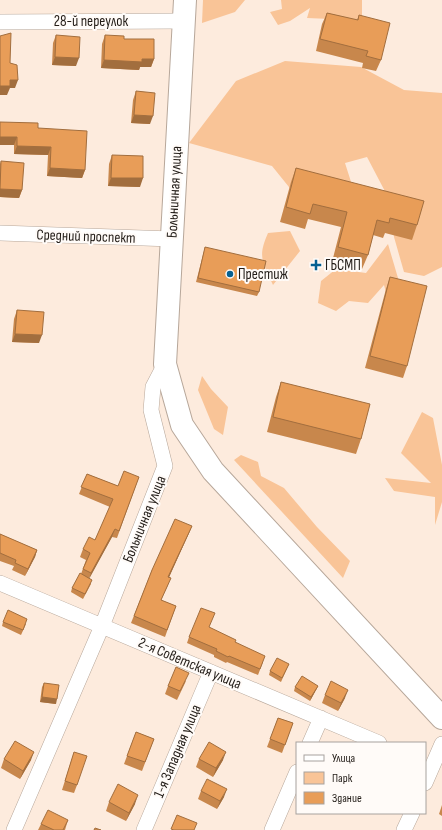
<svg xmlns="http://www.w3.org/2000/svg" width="442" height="830" viewBox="0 0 442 830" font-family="'Sofia Sans Condensed',sans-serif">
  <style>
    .green { fill: #f9c497 }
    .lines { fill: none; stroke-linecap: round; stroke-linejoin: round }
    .street-casing { stroke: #b7a79a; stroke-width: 16 }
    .secondary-casing { stroke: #b7a79a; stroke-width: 24 }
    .street { stroke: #fff; stroke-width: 15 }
    .secondary { stroke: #fff; stroke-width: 22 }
    .wall { fill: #c8874c }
    .shaded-wall { fill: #a26e3e }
    .building { fill: #e89d58; stroke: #a26e3e }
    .poi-dot { fill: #056091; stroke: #fffbf8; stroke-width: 1.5 }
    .labels { text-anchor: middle; stroke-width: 4; stroke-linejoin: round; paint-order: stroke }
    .street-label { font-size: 15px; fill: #231d18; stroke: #fffbf8 }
    .poi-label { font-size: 15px; fill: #231d18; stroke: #fffbf8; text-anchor: start }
  </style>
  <rect width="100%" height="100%" fill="#fdebdd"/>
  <path class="green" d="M203 0H245L235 12 202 23Z
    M281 0H362V19L339 30 330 19 307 18 310 8 290 21 278 25 270 12 282 9Z
    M285 61 361 67 404 90 442 93V267L424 276 404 272 394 237 389 199 367 157 345 163 352 185 310 213 272 166 189 143 236 81Z
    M290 231 300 251 273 285C263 262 257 258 268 233Z
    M388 244 403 295 389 304 384 285 368 303 349 301 336 311 318 303 321 281 336 269 366 273Z
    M202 376 211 389 228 407 223 435 214 429 198 390Z
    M422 412 433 418 442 465V502L435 525V497L394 491 385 478 431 483 401 453Z
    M241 455 258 462 261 476 284 488 317 527 350 561 343 578 234 460Z"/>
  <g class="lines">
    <g class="street-casing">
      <path id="street" d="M0 22 183 21
        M0 233 172 239
        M0 583 379 743
        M310 743 321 718
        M425 783 442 744
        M14 830 102 626 165 466 151 410 153 387 165 364
        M144 830 211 672
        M272 830 297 772
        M404 830 412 813"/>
    </g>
    <g class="secondary-casing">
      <path id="secondary" d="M185 0 165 364 182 425 213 471 442 718"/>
    </g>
    <use href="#street" class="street"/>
    <use href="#secondary" class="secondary"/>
  </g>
  <path class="wall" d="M327 13 357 20 359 15 381 60 376 71 362 68 363 63 316 51 322 24Z
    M56 35 76 66 52 65 53 43Z
    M105 35 154 59 151 67H140L139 70 101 68 102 44Z
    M136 91 150 124 131 123 133 100Z
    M0 122 38 128 85 170 82 178 47 176 48 155 14 154V145H0Z
    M112 155 140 187 108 186 109 164Z
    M1 161 22 190 19 198 0 197V164Z
    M296 168 417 225 412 240 385 233 383 238 373 235 368 255 362 269 332 262 341 227 308 219 305 229 280 222 291 182Z
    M205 247 259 292 257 296 196 282Z
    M390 277 407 366 403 378 365 368 386 289Z
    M17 310 39 343 12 342 14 319Z
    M281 382 361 439 356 454 267 432 276 397Z
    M87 474 118 486 139 477 117 538 112 537 89 578 91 584 83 599 71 592 72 588 81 574 86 560 80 557 83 549 95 540 110 507 79 494Z
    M192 526 189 533 169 577 168 585 161 600 176 606 165 637 131 623 152 570Z
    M0 534 37 550 35 557 25 576 12 570 14 566 0 561Z
    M3 622 26 624 21 635 2 626Z
    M209 627 236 643 263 662 258 675 227 662 226 663 214 657V655L187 643 189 637Z
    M289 664 281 682 269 675 270 671Z
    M186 681 177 700 165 694 168 686Z
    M44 683 56 704 40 702 42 687Z
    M318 686 316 690 310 701 294 691 295 687Z
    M325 695 345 698 338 711 322 703Z
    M278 718 293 723 282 753 267 747Z
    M136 732 154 739 142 771 124 764Z
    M74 752 77 785 74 793 62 790Z
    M4 759 31 760 20 779 1 768Z
    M199 759 223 760 213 777 196 767Z
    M201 791 224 797 217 809 198 799Z
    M109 802 135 804 126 821 106 811Z
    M442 805V816L439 814Z
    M68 820 65 830H38L41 824Z"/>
  <path class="shaded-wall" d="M55 57 79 58 76 66 52 65Z
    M142 59H154L151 67H140L139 70 101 68 104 60Z
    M10 80H18L15 88H10L7 95H0V86Z
    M134 115 153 116 150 124 131 123Z
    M0 137H17L14 145H0Z
    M17 146 51 147 48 155 14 154Z
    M50 168 85 170 82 178 47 176Z
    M111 178H143L140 187 108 186Z
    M0 189 22 190 19 198 0 197Z
    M15 334 42 335 39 343 12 342Z
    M192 526 189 533 166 584 168 577Z
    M115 529 112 537 88 581 91 573Z
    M37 550 35 557 25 576 28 569Z
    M318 686 316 690 310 701 311 697Z
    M348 690 345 698 338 711 341 703Z
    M42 697 57 699 56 704 40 702Z
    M34 752 31 760 20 779 23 771Z
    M226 752 223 760 213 777 216 768Z
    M227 789 224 797 217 809 220 801Z
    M138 795 135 804 126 821 129 813Z"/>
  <path class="building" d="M327 13 358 20 359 15 390 23 381 60 366 56 368 51 320 39Z
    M11 33 10 63 17 65 18 80H10V86H0V36Z
    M56 35 80 37 79 58 55 57Z
    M105 35 124 36V39H154V59H142V62L104 60Z
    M136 91 155 93 153 116 134 115Z
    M0 122 38 123V128L87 131 85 170 50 168 51 147 17 146V137H0Z
    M112 155 143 156V178H111Z
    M1 161 24 163 22 190 0 189Z
    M296 168 424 201 417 225 390 218 389 223 377 220 368 255 338 247 347 212 313 204 310 214 286 207Z
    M205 247 266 261 259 292 198 278Z
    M390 277 427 286 407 366 370 356Z
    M17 310 44 312 42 335 15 334Z
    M281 382 370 404 361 439 273 417Z
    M124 471 139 477 119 531 115 529 91 573 83 569 90 553 83 549 89 537 95 540 113 499 81 487 87 474 118 486Z
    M175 519 192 526 168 577 171 578 161 600 176 606 167 630 134 616 152 570Z
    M0 534 37 550 28 569 15 563 16 560 0 553Z
    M80 573 92 580 85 594 72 588Z
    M201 608 215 613 209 627 236 640 235 642 265 656 260 669 229 656 228 657 216 651 217 649 189 637Z
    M8 610 27 619 23 630 3 622Z
    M277 658 289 664 282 678 270 671Z
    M176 667 189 673 180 691 168 686Z
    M302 676 318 686 311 697 295 687Z
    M331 681 348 690 341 703 325 695Z
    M44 683 59 685 57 699 42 697Z
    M278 718 293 723 285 745 270 739Z
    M136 732 154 739 145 762 127 756Z
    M15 741 34 752 23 771 4 759Z
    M209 742 226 752 216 768 199 759Z
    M74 752 87 756 77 785 65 781Z
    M207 779 227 789 220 801 201 791Z
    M118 784 138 795 129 813 109 802Z
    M48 810 68 820 63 830H54L41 824Z
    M177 815 197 823 194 830H174L171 829Z
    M95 828 101 830H94Z"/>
  <g class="poi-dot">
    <path d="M314 259h4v4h4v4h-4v4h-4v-4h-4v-4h4z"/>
    <circle cx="230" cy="274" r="4"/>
  </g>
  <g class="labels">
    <g class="street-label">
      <text x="91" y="26">28-й переулок</text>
      <text transform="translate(174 192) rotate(-87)" y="5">Больничная улица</text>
      <text transform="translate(86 236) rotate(2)" y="5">Средний проспект</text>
      <text transform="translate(144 519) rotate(-68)" y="5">Больничная улица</text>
      <text transform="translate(190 663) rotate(23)" y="5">2-я Советская улица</text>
      <text transform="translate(177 751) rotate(-67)" y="5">1-я Западная улица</text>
    </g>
    <g class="poi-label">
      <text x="325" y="270">ГБСМП</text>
      <text x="238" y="279">Престиж</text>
    </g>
  </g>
  <rect x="296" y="742" width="130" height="72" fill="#fffbf8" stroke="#a7a29e"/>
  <rect x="304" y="755" width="20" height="6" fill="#ffffff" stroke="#a7a29e"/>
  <text x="332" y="762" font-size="12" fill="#231d18">Улица</text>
  <rect x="304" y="772" width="20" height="12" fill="#f9c497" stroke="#a7a29e"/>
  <text x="332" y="782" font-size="12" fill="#231d18">Парк</text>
  <rect x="304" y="792" width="20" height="12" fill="#e89d58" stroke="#a7a29e"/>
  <text x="332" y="802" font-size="12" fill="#231d18">Здание</text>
</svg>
